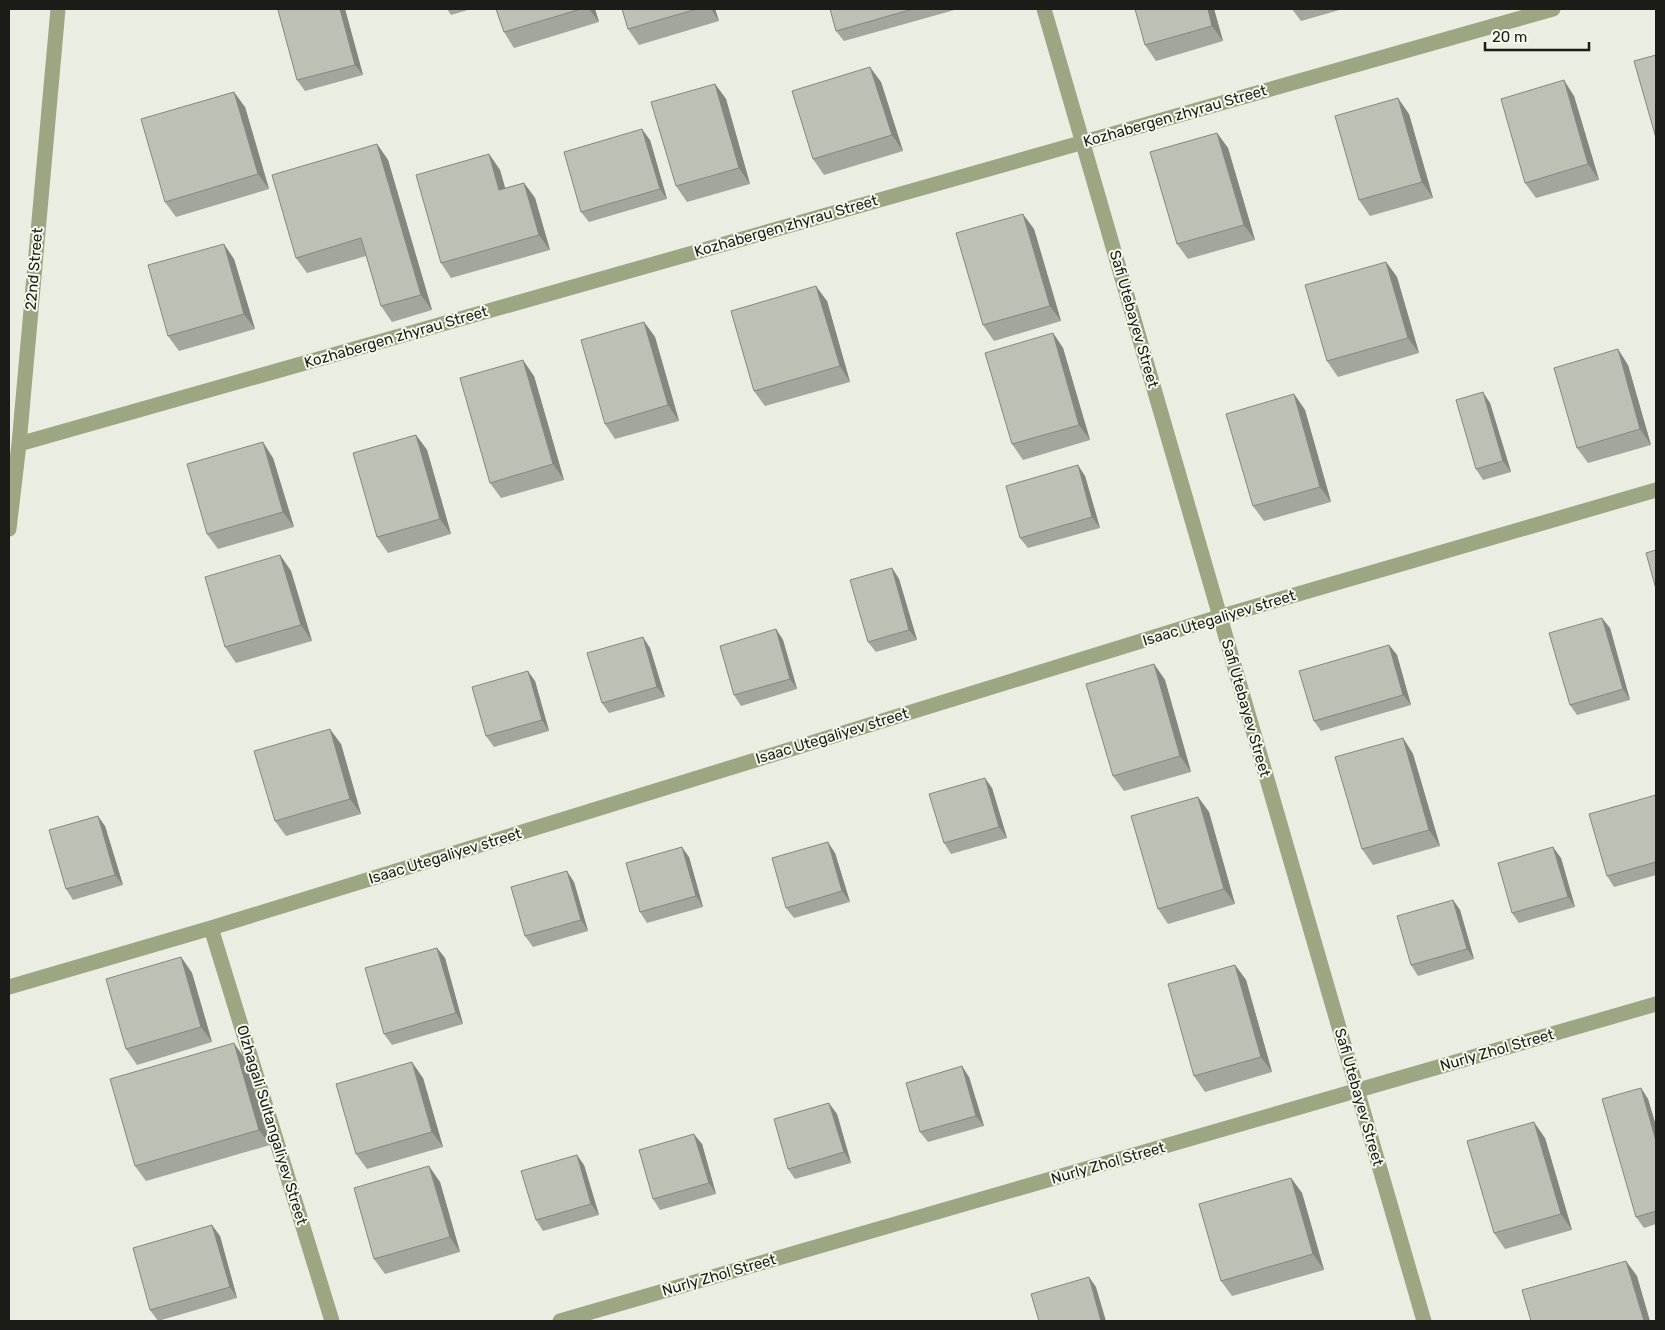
<svg xmlns="http://www.w3.org/2000/svg" width="1665" height="1330" viewBox="0 0 1665 1330" font-family="Rubik,sans-serif">
  <style>
    .lines { fill: none; stroke-linecap: round; stroke-linejoin: round }
    .minor { stroke: #9ca682; stroke-width: 15 }
    .wall { fill: #a3a69c }
    .shaded-wall { fill: #84877f }
    .building { fill: #bdc1b5; stroke: #84877f }
    .labels { text-anchor: middle; stroke-width: 4; stroke-linejoin: round; paint-order: stroke }
    .street-label { font-size: 15px; fill: #1b1c18; stroke: #f7fbee }
  </style>
  <rect width="100%" height="100%" fill="#eaede1"/>
  <g class="lines">
    <path class="minor" d="M1044 9 1424 1321
      M19 444 1553 9
      M9 529 19 444 58 9
      M211 928 332 1321
      M9 987 211 928 1219 617 1656 490
      M560 1321 1656 1004"/>
  </g>
  <path class="wall" d="M281 9H345L363 75 305 91 297 80Z
    M447 9H471L451 15Z
    M496 9H595L599 22 514 48 504 32Z
    M622 9H715L719 21 639 45 628 29Z
    M830 9H958L844 41 836 31Z
    M1214 9 1223 41 1156 61 1145 45Z
    M1292 9H1343L1301 21Z
    M881 82 903 151 824 175 813 159Z
    M715 84 726 99 750 184 687 202 676 186Z
    M1574 96 1599 180 1536 198 1525 183Z
    M245 107 269 189 176 217 165 202Z
    M1409 114 1433 198 1370 216 1359 200Z
    M1217 133 1228 148 1255 240 1188 259 1177 244Z
    M650 140 667 199 589 222 581 212Z
    M377 144 388 160 432 310 392 322 381 306 366 256 307 273 296 258Z
    M489 154 500 170 505 188 524 183 535 198 550 250 451 278 441 263Z
    M1034 229 1061 321 994 341 983 325Z
    M234 259 255 329 179 351 168 336Z
    M1386 262 1397 277 1419 353 1338 377 1327 361Z
    M827 301 850 382 765 406 754 391Z
    M644 322 655 337 679 421 615 439 605 424Z
    M1053 333 1063 348 1090 440 1023 460 1012 444Z
    M1628 365 1651 445 1588 463 1577 448Z
    M534 376 564 480 501 498 490 483Z
    M1294 394 1305 410 1331 502 1264 521 1253 506Z
    M1490 403 1511 472 1483 480 1476 469Z
    M416 435 427 450 451 534 388 553 377 537Z
    M273 458 294 527 218 549 207 534Z
    M1085 476 1100 528 1028 548 1020 538Z
    M280 555 291 571 312 641 236 663 225 647Z
    M892 568 899 579 917 640 876 652 868 642Z
    M1610 628 1630 700 1577 715 1570 705Z
    M776 629 783 640 797 689 741 706 734 695Z
    M1389 645 1397 655 1411 705 1321 731 1314 721Z
    M650 648 665 697 609 713 602 703Z
    M1154 664 1165 680 1191 772 1124 791 1113 776Z
    M535 681 549 731 494 747 486 736Z
    M1403 738 1413 754 1440 846 1373 865 1362 849Z
    M341 744 361 814 286 836 275 821Z
    M992 788 1007 838 951 854 944 843Z
    M1656 795V875L1614 887 1607 876Z
    M1198 797 1209 812 1235 904 1168 924 1158 909Z
    M105 826 123 885 73 900 66 889Z
    M835 853 850 902 794 918 786 908Z
    M689 857 703 907 647 923 640 912Z
    M1561 858 1575 907 1519 923 1512 913Z
    M574 882 588 931 533 947 525 936Z
    M1453 900 1460 910 1474 959 1418 976 1411 965Z
    M437 948 445 958 463 1024 392 1045 384 1034Z
    M181 957 192 973 212 1042 137 1065 126 1049Z
    M1235 965 1246 980 1272 1072 1205 1092 1194 1076Z
    M245 1059 270 1145 146 1181 135 1166Z
    M969 1077 984 1126 928 1142 920 1132Z
    M423 1078 443 1147 367 1169 356 1154Z
    M1641 1088 1648 1099 1656 1126V1224L1644 1228 1636 1217Z
    M837 1114 851 1163 795 1179 788 1169Z
    M1545 1138 1572 1230 1505 1249 1494 1233Z
    M702 1144 716 1194 660 1210 653 1199Z
    M584 1165 599 1215 543 1231 536 1220Z
    M1291 1178 1302 1193 1324 1270 1232 1296 1221 1281Z
    M440 1182 460 1252 385 1274 374 1259Z
    M220 1236 237 1298 158 1321 150 1310Z"/>
  <path class="shaded-wall" d="M340 9H345L363 75 355 65Z
    M589 9H595L599 22Z
    M711 9H715L719 21Z
    M1208 9H1214L1223 41 1212 26Z
    M870 67 881 82 903 151 892 135Z
    M1564 80 1574 96 1599 180 1588 164Z
    M715 84 726 99 750 184 739 168Z
    M234 92 245 107 269 189 258 174Z
    M1398 98 1409 114 1433 198 1422 182Z
    M642 129 650 140 667 199 660 189Z
    M1217 133 1228 148 1255 240 1244 225Z
    M377 144 388 160 432 310 421 295Z
    M489 154 500 170 510 205 499 190Z
    M524 183 535 198 550 250 539 235Z
    M1023 214 1034 229 1061 321 1050 306Z
    M224 244 234 259 255 329 244 314Z
    M1386 262 1397 277 1419 353 1408 338Z
    M816 286 827 301 850 382 840 366Z
    M644 322 655 337 679 421 668 405Z
    M1053 333 1063 348 1090 440 1079 425Z
    M1618 349 1628 365 1651 445 1640 429Z
    M523 360 534 376 564 480 553 464Z
    M1483 392 1490 403 1511 472 1503 461Z
    M1294 394 1305 410 1331 502 1320 487Z
    M416 435 427 450 451 534 440 519Z
    M263 442 273 458 294 527 283 512Z
    M1078 465 1085 476 1100 528 1092 517Z
    M280 555 291 571 312 641 301 625Z
    M892 568 899 579 917 640 909 630Z
    M1602 618 1610 628 1630 700 1623 689Z
    M776 629 783 640 797 689 790 679Z
    M643 637 650 648 665 697 657 687Z
    M1389 645 1397 655 1411 705 1403 695Z
    M1154 664 1165 680 1191 772 1180 756Z
    M528 671 535 681 549 731 542 720Z
    M330 729 341 744 361 814 350 799Z
    M1403 738 1413 754 1440 846 1429 830Z
    M985 778 992 788 1007 838 999 827Z
    M1198 797 1209 812 1235 904 1224 889Z
    M98 816 105 826 123 885 115 875Z
    M828 842 835 853 850 902 842 891Z
    M682 847 689 857 703 907 696 896Z
    M1553 847 1561 858 1575 907 1568 897Z
    M567 871 574 882 588 931 581 920Z
    M1453 900 1460 910 1474 959 1467 949Z
    M437 948 445 958 463 1024 456 1013Z
    M181 957 192 973 212 1042 201 1027Z
    M1235 965 1246 980 1272 1072 1261 1057Z
    M234 1043 245 1059 270 1145 259 1130Z
    M412 1062 423 1078 443 1147 432 1132Z
    M962 1066 969 1077 984 1126 976 1116Z
    M1641 1088 1648 1099 1656 1126V1141Z
    M829 1103 837 1114 851 1163 844 1152Z
    M1534 1122 1545 1138 1572 1230 1561 1214Z
    M694 1134 702 1144 716 1194 709 1183Z
    M577 1155 584 1165 599 1215 591 1204Z
    M429 1166 440 1182 460 1252 450 1237Z
    M1291 1178 1302 1193 1324 1270 1313 1254Z
    M212 1225 220 1236 237 1298 230 1287Z
    M1626 1261 1637 1276 1650 1321H1644Z
    M1089 1277 1096 1287 1106 1321H1101Z"/>
  <path class="building" d="M281 9H340L355 65 297 80 278 10Z
    M496 9H581L504 32Z
    M622 9H697L628 29Z
    M830 9H913L836 31Z
    M1135 9H1208L1212 26 1145 45Z
    M1656 55V138L1634 61Z
    M870 67 892 135 813 159 792 91Z
    M1564 80 1588 164 1525 183 1501 99Z
    M715 84 739 168 676 186 651 102Z
    M234 92 258 174 165 202 141 119Z
    M1398 98 1422 182 1359 200 1335 116Z
    M642 129 660 189 581 212 564 152Z
    M1217 133 1244 225 1177 244 1150 152Z
    M377 144 421 295 381 306 361 238 296 258 272 175Z
    M489 154 499 190 524 183 539 235 441 263 416 175Z
    M1023 214 1050 306 983 325 956 233Z
    M224 244 244 314 168 336 148 265Z
    M1386 262 1408 338 1327 361 1305 285Z
    M816 286 840 366 754 391 731 311Z
    M644 322 668 405 605 424 581 340Z
    M1053 333 1079 425 1012 444 985 353Z
    M1618 349 1640 429 1577 448 1554 368Z
    M523 360 553 464 490 483 460 378Z
    M1483 392 1503 461 1476 469 1456 400Z
    M1294 394 1320 487 1253 506 1226 414Z
    M416 435 440 519 377 537 353 453Z
    M263 442 283 512 207 534 187 464Z
    M1078 465 1092 517 1020 538 1006 486Z
    M1656 550V589L1646 553Z
    M280 555 301 625 225 647 205 577Z
    M892 568 909 630 868 642 850 580Z
    M1602 618 1623 689 1570 705 1549 633Z
    M776 629 790 679 734 695 720 646Z
    M643 637 657 687 602 703 587 653Z
    M1389 645 1403 695 1314 721 1299 671Z
    M1154 664 1180 756 1113 776 1086 684Z
    M528 671 542 720 486 736 472 687Z
    M330 729 350 799 275 821 254 751Z
    M1403 738 1429 830 1362 849 1335 757Z
    M985 778 999 827 944 843 929 794Z
    M1656 795V862L1607 876 1589 814Z
    M1198 797 1224 889 1158 909 1131 816Z
    M98 816 115 875 66 889 49 830Z
    M828 842 842 891 786 908 772 858Z
    M682 847 696 896 640 912 626 863Z
    M1553 847 1568 897 1512 913 1498 863Z
    M567 871 581 920 525 936 511 887Z
    M1453 900 1467 949 1411 965 1397 916Z
    M437 948 456 1013 384 1034 365 968Z
    M181 957 201 1027 126 1049 106 979Z
    M1235 965 1261 1057 1194 1076 1168 984Z
    M234 1043 259 1130 135 1166 110 1079Z
    M412 1062 432 1132 356 1154 336 1084Z
    M962 1066 976 1116 920 1132 906 1083Z
    M1641 1088 1656 1141V1211L1636 1217 1602 1099Z
    M829 1103 844 1152 788 1169 774 1119Z
    M1534 1122 1561 1214 1494 1233 1467 1141Z
    M694 1134 709 1183 653 1199 639 1150Z
    M577 1155 591 1204 536 1220 521 1171Z
    M429 1166 450 1237 374 1259 354 1188Z
    M1291 1178 1313 1254 1221 1281 1199 1204Z
    M212 1225 230 1287 150 1310 133 1248Z
    M1626 1261 1644 1321H1531L1522 1290Z
    M1089 1277 1101 1321H1039L1031 1294Z"/>
  <g class="labels">
    <g class="street-label">
      <text transform="translate(1175 116) rotate(-16)" y="5">Kozhabergen zhyrau Street</text>
      <text transform="translate(786 226) rotate(-16)" y="5">Kozhabergen zhyrau Street</text>
      <text transform="translate(34 269) rotate(-85)" y="5">22nd Street</text>
      <text transform="translate(1134 319) rotate(74)" y="5">Safi Utebayev Street</text>
      <text transform="translate(396 337) rotate(-16)" y="5">Kozhabergen zhyrau Street</text>
      <text transform="translate(1219 618) rotate(-17)" y="5">Isaac Utegaliyev street</text>
      <text transform="translate(1246 708) rotate(74)" y="5">Safi Utebayev Street</text>
      <text transform="translate(832 736) rotate(-17)" y="5">Isaac Utegaliyev street</text>
      <text transform="translate(445 856) rotate(-17)" y="5">Isaac Utegaliyev street</text>
      <text transform="translate(1497 1050) rotate(-16)" y="5">Nurly Zhol Street</text>
      <text transform="translate(1359 1097) rotate(74)" y="5">Safi Utebayev Street</text>
      <text transform="translate(272 1125) rotate(73)" y="5">Olzhagali Sultangaliyev Street</text>
      <text transform="translate(1108 1163) rotate(-16)" y="5">Nurly Zhol Street</text>
      <text transform="translate(719 1275) rotate(-16)" y="5">Nurly Zhol Street</text>
    </g>
  </g>
  <rect width="1665" height="1330" fill="none" stroke="#1b1c18" stroke-width="20"/>
  <path d="M1485 42v8h104v-8" fill="none" stroke="#1b1c18" stroke-width="2.5"/>
  <text x="1492" y="42" font-size="15" fill="#1b1c18" stroke="#f7fbee" stroke-width="4" paint-order="stroke">20 m</text>
</svg>
